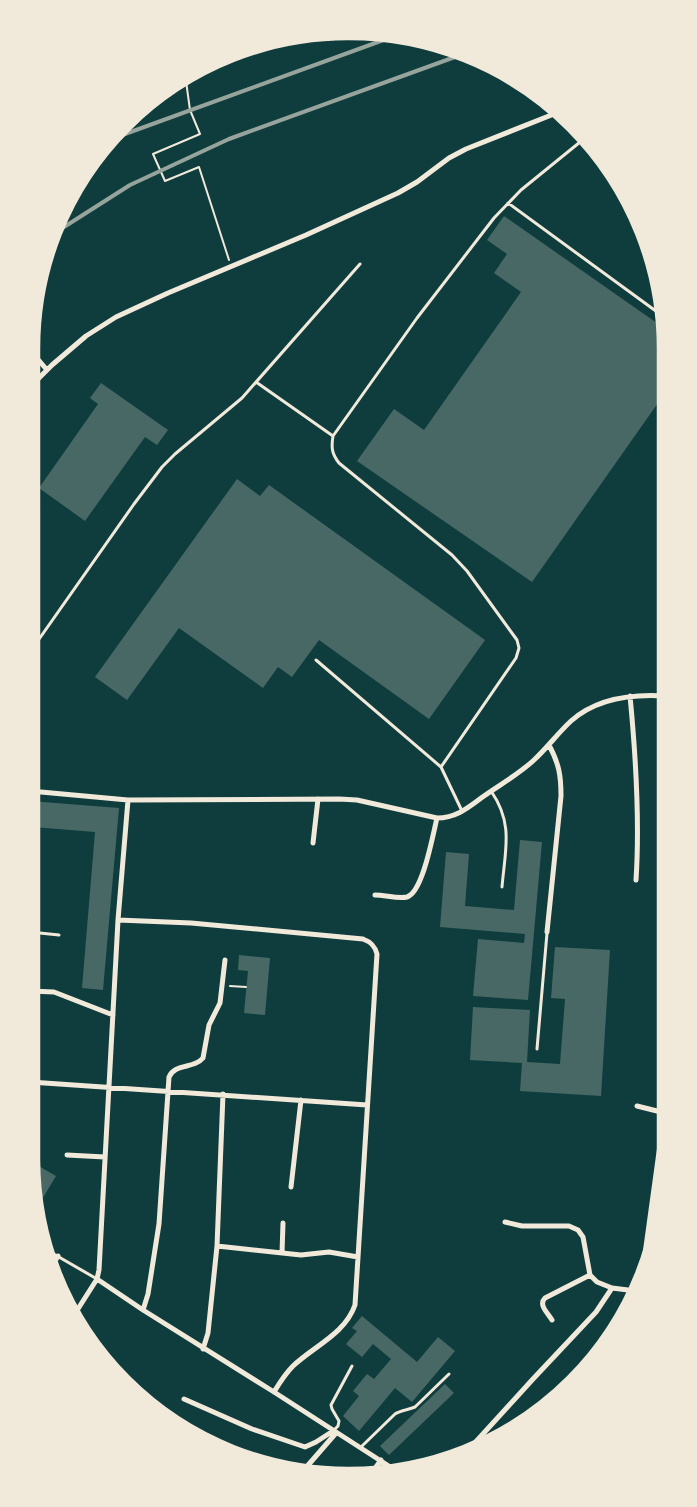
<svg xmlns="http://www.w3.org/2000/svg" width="697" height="1507" viewBox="0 0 697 1507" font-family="'Exo 2',sans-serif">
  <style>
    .building { fill: #486865 }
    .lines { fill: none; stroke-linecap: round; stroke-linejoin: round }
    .path { stroke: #f1e9da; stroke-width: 2 }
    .service { stroke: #f1e9da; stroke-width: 3 }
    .minor { stroke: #f1e9da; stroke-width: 5 }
    .rail { stroke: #97a49c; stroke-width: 4 }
    .rim { fill: none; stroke: #f1e9da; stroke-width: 2.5 }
  </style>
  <rect width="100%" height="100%" fill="#0f3d3e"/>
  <path class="building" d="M504 216 664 328 665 393 532 582 357 461 394 409 424 430 521 292 494 273 507 254 487 240Z
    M101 383 168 430 157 445 145 437 85 521 39 488 98 404 90 398Z
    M237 479 260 496 269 485 485 640 429 719 319 640 292 677 278 667 263 688 179 628 127 700 95 677Z
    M30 801 119 808 103 990 82 988 95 832 33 827 31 844H30Z
    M520 840 542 842 528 1000 473 996 478 939 524 943 525 934 440 927 446 852 469 854 465 906 514 910Z
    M555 947 610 950 601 1096 520 1091 522 1063 470 1060 473 1007 530 1010 527 1062 560 1064 565 999 551 998Z
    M239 955 270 958 265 1015 244 1013 248 971 238 970Z
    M30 1161 56 1176 38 1206Z
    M362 1316 417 1362 438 1337 455 1351 412 1402 395 1388 359 1431 343 1416 359 1396 353 1391 367 1374 374 1379 391 1359 373 1344 362 1357 346 1344 357 1331 352 1328Z
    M445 1384 454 1393 389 1455 380 1446Z"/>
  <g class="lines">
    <path class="path" d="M186 81 190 110 200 134 153 154 165 181 199 167 229 260
      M230 986 246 987"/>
    <path class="service" d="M508 203 664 317
      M256 382 333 436
      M30 652 134 504 162 467 175 454 242 398 360 264
      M316 660 441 767
      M491 791C514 824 505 850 502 887
      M462 811 441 767 516 658 519 648 517 640 467 571 452 555 339 463C332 454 331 448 333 436L417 318 494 218 521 190 585 138
      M30 932 59 935
      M537 1049 547 933
      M45 1249 97 1279
      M333 1431 338 1426 339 1421 332 1409 331 1405 352 1366
      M361 1447 395 1414C401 1410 408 1410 415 1407L449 1374"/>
    <path class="minor" d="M30 350 47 370
      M30 387 52 365 86 336 116 317 168 293 306 235 398 193 417 182 449 158 466 149 559 112
      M630 696C636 758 640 819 636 880
      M30 791 128 800 339 799 357 800 437 818C457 818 469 807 484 796 501 784 519 774 534 760 547 748 558 733 571 721 597 698 633 694 665 696
      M313 843 318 799
      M375 895C385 895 398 899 407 897 423 892 433 834 437 818
      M118 920 191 923 363 939C371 942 375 946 377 954L355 1305C345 1334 314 1346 293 1366 285 1374 280 1382 274 1392
      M547 932 561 796C561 775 559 764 549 745
      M30 991 54 992 113 1015
      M30 1082 367 1105
      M637 1106 665 1113
      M67 1155 105 1157
      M291 1187 301 1100
      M505 1222 522 1226H569L578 1230 583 1237 590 1275 597 1282 612 1288
      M217 1246 301 1255 329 1252 358 1257
      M282 1253 283 1223
      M51 1268 58 1256
      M97 1279 143 1310 274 1392 398 1472
      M641 1283 667 1094
      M143 1310 148 1294 159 1224 169 1077C175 1063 194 1069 203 1058L209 1025 220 1003 225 960
      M76 1312 97 1279 99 1270 118 920 128 800
      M552 1320C548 1313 538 1305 545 1298L590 1275
      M203 1349 208 1333 217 1246 223 1094
      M184 1399 252 1429 305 1447 316 1442 333 1431
      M472 1446 533 1379 596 1312 612 1288 636 1291
      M303 1471 336 1433
      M371 1474 381 1460"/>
    <path class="rail" d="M114 138 389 38
      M53 234 130 185 229 139 466 53"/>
  </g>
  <path d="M0 0H697V1507H0ZM348 39H349A309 309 0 0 1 658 348V1159A309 309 0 0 1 349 1468H348A309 309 0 0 1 39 1159V348A309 309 0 0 1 348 39Z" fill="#f1e9da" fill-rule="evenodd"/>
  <path class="rim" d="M348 39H349A309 309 0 0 1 658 348V1159A309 309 0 0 1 349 1468H348A309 309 0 0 1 39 1159V348A309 309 0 0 1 348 39Z"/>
</svg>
